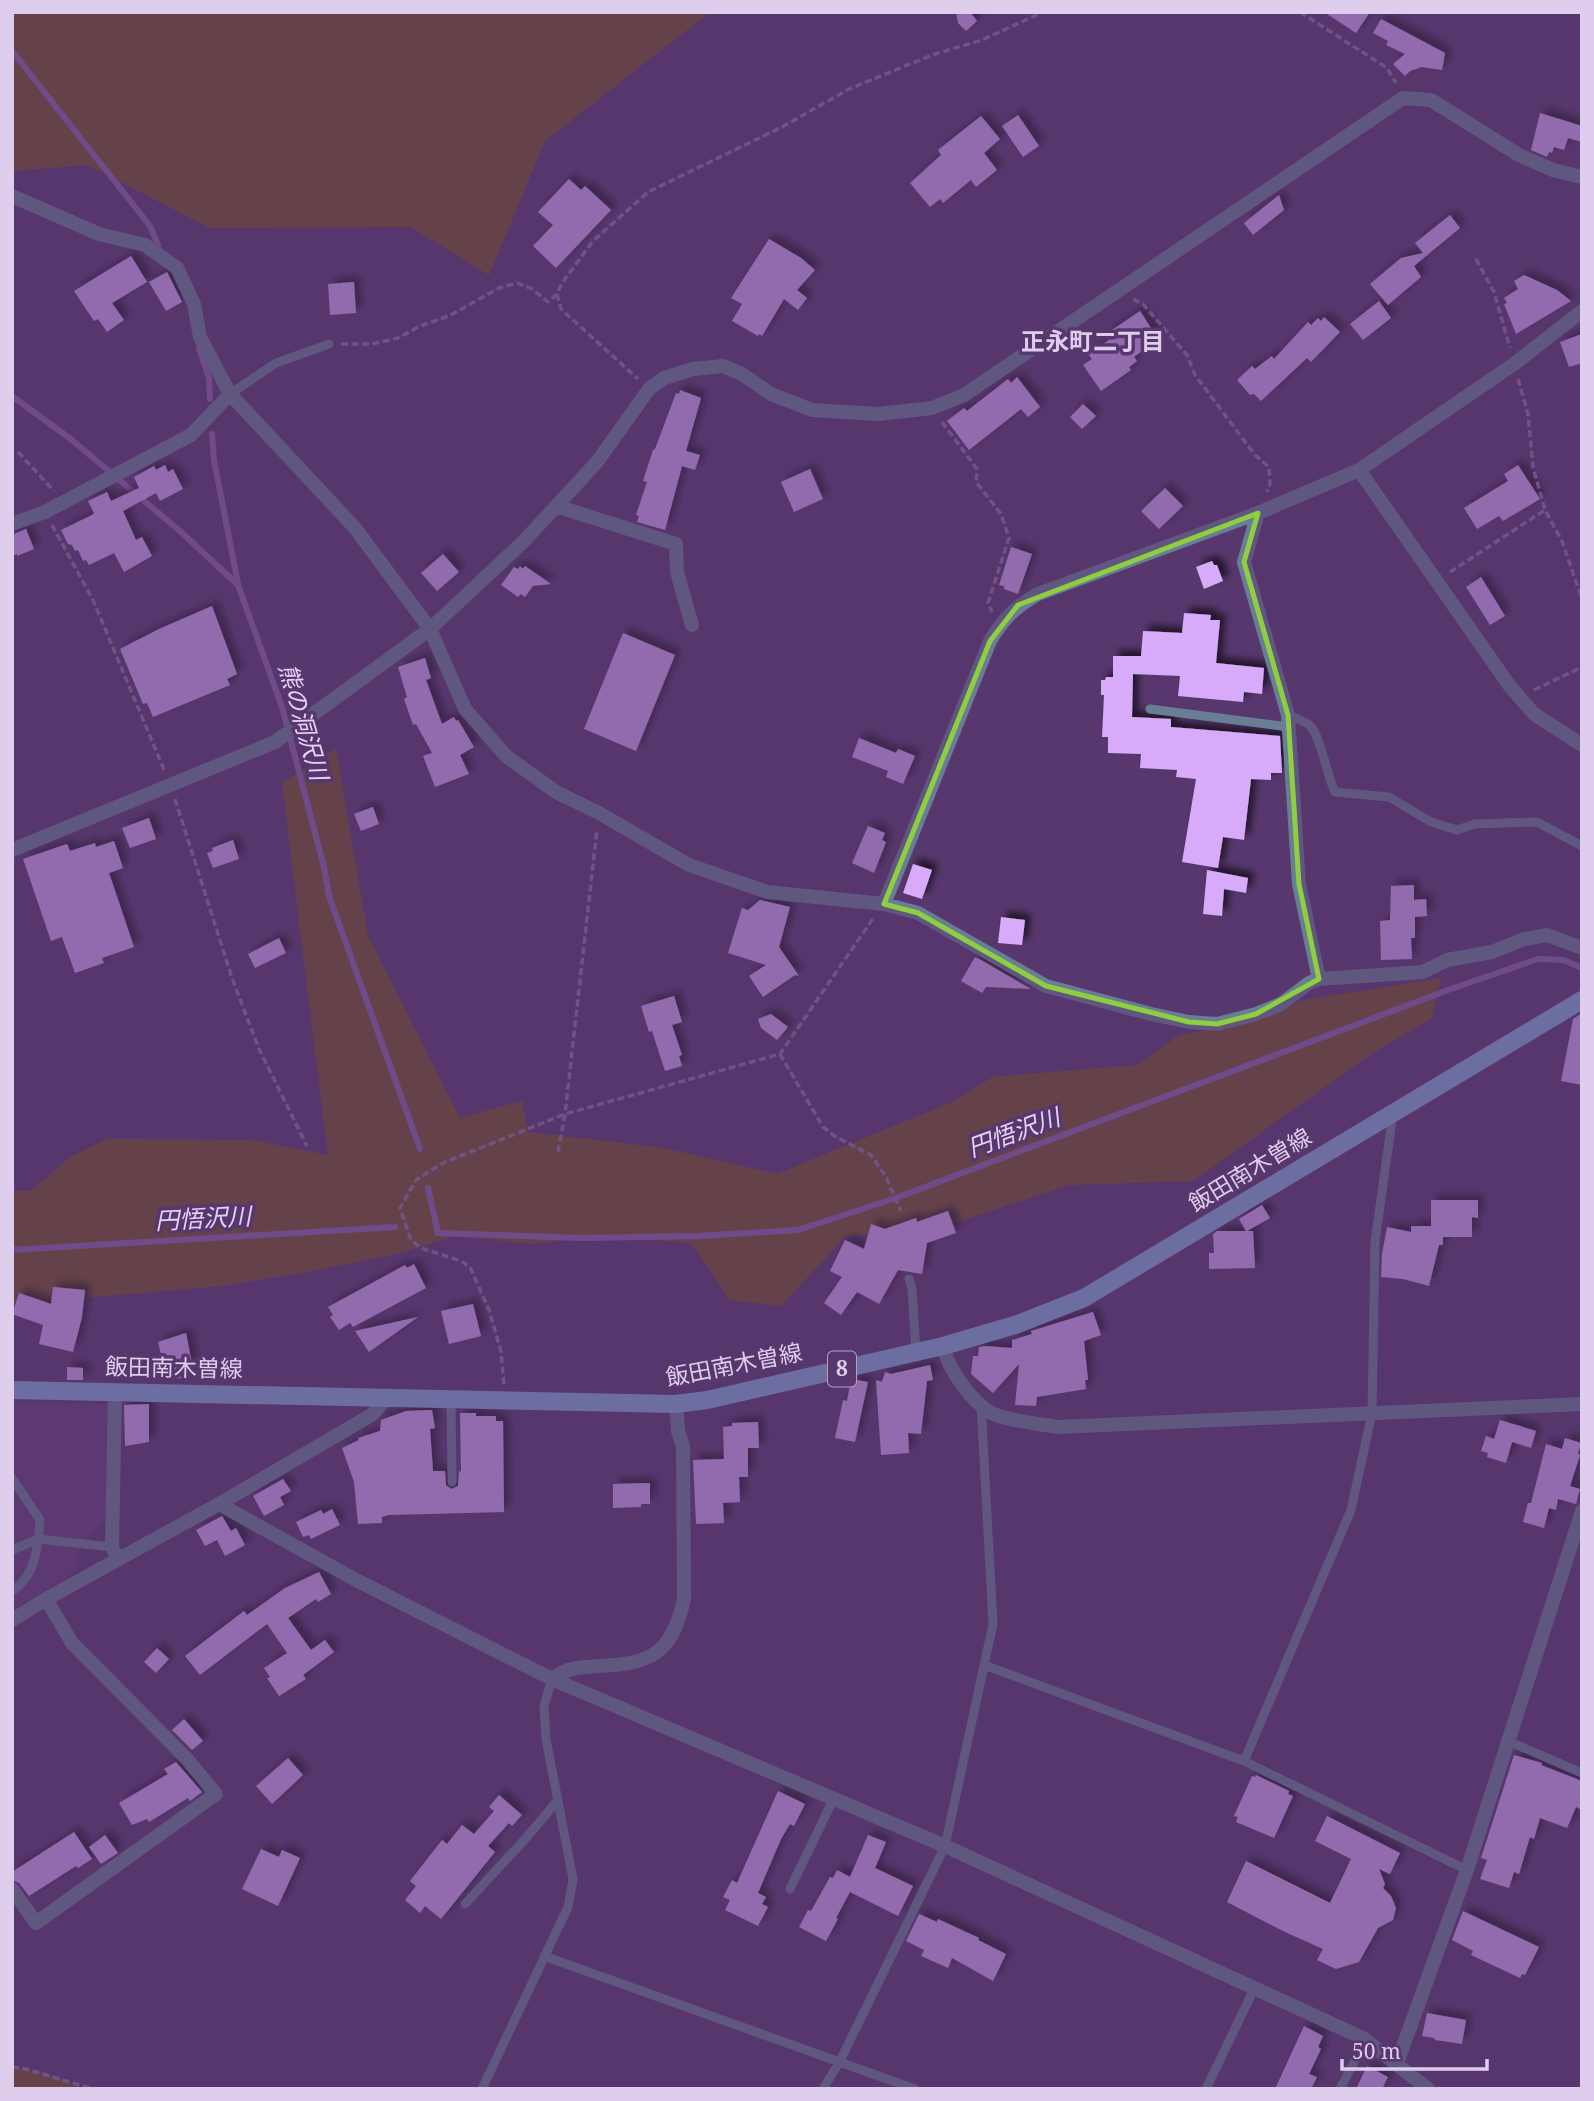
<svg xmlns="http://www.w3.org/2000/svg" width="1594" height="2101" viewBox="0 0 1594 2101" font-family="'Noto Serif','Noto Sans JP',serif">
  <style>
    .built { fill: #623d7b }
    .green { fill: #775120 }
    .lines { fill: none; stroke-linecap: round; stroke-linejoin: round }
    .stream { stroke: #8f64ad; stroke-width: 6 }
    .building { fill: #d8aafa; filter: url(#shadow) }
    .path { stroke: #8f74a1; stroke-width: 3.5; stroke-dasharray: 7 3.5; stroke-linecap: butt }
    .service { stroke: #687e95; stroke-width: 9 }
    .minor { stroke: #687e95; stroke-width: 14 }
    .primary { stroke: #86b1df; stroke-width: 18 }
    .marked { fill: none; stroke: #8fcd41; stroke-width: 5; stroke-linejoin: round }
    .labels { text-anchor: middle; stroke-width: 7; stroke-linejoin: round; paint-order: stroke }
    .shield { fill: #57376d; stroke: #b6a0c7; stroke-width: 2 }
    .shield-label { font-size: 21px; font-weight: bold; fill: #dfcded }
    .street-label { font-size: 23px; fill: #dfcded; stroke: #57376d }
    .neighbourhood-label { font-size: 24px; font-weight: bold; fill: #dfcded; stroke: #57376d }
    .water-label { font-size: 24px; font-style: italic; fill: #e7d1f9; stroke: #57376d }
  </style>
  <defs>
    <filter id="shadow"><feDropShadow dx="6" dy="-6" stdDeviation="3.5" flood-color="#0009"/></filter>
  </defs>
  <rect width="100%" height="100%" fill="#57376d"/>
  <path class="built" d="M12 1402 104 1404 109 1407 108 1515 87 1538 77 1553 76 1571 12 1610Z"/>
  <path class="green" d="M12 12H710L545 141 489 275 411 227 210 228 88 165 12 171Z
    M336 749 368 936 460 1118 522 1101 528 1132 663 1148 777 1174 952 1102 993 1077 1138 1065 1179 1035 1234 1026 1304 1000 1441 978 1432 1018 1374 1052 1193 1181 1070 1185 926 1232 846 1236 781 1306 730 1300 691 1243 603 1236 532 1244 454 1236 397 1254 312 1271 222 1286 12 1304V1191H31L69 1158 107 1139 251 1140 328 1155 282 783Z
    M12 2068 49 2074 83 2089H12Z"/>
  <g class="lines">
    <path class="stream" d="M12 51 150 226 158 245
      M199 348 209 378 210 399
      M12 396 72 440 181 532 238 585 282 707 324 867 329 896 420 1149
      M212 434 214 460 238 584
      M428 1188 438 1233 582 1238 698 1236 798 1230 896 1198 1448 990 1538 959 1564 960 1582 968
      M12 1250 395 1227"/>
  </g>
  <path class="building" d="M956 12H970L977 21 966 31 958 23Z
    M1324 12H1370L1356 33Z
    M1381 19 1445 53 1442 70 1422 67 1410 71 1405 76 1393 64 1405 54 1386 45 1388 41 1373 33Z
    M1540 113 1582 126V142L1568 138 1564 150 1554 147 1552 153 1549 152 1547 157 1531 150Z
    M1018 115 1039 146 1023 157 1002 126Z
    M981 116 1000 139 984 153 997 170 976 187 971 180 943 203 940 199 930 207 910 183 941 155 938 150Z
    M569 179 581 190 585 186 611 210 556 268 533 246 553 225 538 212Z
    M1279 195 1284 210 1253 235 1244 223Z
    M1450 215 1460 228 1414 266 1421 277 1388 305 1370 284 1401 258 1423 253 1415 243Z
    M769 239 801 258 815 270 797 290 807 298 798 310 784 299 762 336 759 334 758 336 732 321 742 304 731 298Z
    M131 256 147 282 112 303 124 320 107 332 98 319 94 321 74 291Z
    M167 272 182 302 166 311 149 282Z
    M1524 275 1557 290 1571 301 1516 334 1504 304 1507 303 1504 298 1518 289 1514 281Z
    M354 282 356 313 330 315 328 284Z
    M1379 301 1391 318 1363 340 1350 324Z
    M1140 311 1158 339 1134 357 1137 361 1129 367 1131 370 1101 391 1083 365 1092 359 1088 354 1109 340 1106 334Z
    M1324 317 1340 332 1311 362 1307 358 1261 401 1254 394 1250 395 1237 380 1252 366 1255 369 1272 356 1274 359 1308 322 1311 325 1318 318 1321 321Z
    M1582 334V363L1569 367 1560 342Z
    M1017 377 1040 407 1028 417 1021 409 969 450 947 421 964 408 967 411 1008 379 1011 383Z
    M680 390 701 398 686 451 700 455 695 470 682 466 665 530 637 522 639 516 636 515 647 482 643 481 653 450 655 449 676 393 679 394Z
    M1083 404 1096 416 1082 429 1070 417Z
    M165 465 168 472 173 469 183 489 160 501 156 493 123 511 136 540 142 537 152 556 124 572 114 553 89 565 86 560 83 561 78 550 75 551 72 545 68 544 61 530 92 515 94 513 88 501 107 492 111 501 139 488 134 477 154 466 156 470Z
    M1518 465 1540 499 1503 521 1499 516 1477 529 1464 508 1508 481 1504 474Z
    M810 469 823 499 794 512 781 482Z
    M1165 488 1183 506 1159 529 1141 511Z
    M26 529 34 549 17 556V554L12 556V535Z
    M1011 547 1032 554 1018 594 1004 589V586L999 585Z
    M443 554 459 572 437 591 421 573Z
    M1212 561 1214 565H1217L1223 581 1204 589 1196 567Z
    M520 566 523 569 525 566 551 584 533 586 525 597 521 594 518 597 501 585 514 567 518 569Z
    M1481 577 1505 616 1490 625 1466 587Z
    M212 606 237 674 227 679 230 685 153 717 147 703 143 704 120 649 159 629Z
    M1184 613 1211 615 1210 620H1220L1216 663 1264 668 1262 694 1244 692 1243 702 1178 696 1180 676 1133 674 1132 717 1171 719V727L1280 736 1282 773H1271V780L1251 779 1244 840 1223 837 1218 868 1182 862 1196 779 1176 777 1177 770 1140 768 1141 754 1108 753V737H1102L1104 695H1101V680H1105L1106 677H1113V656H1141L1143 631 1182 633Z
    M623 633 675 655 636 751 584 729Z
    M425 658 431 678 426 680 442 724 454 717 456 721 458 720 474 747 460 755 469 774 435 787 423 756 432 753 416 724 413 725 404 699 407 697 398 667Z
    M859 738 896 753 898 749 915 756 903 784 886 777 888 771 852 757Z
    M373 807 379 824 361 831 354 814Z
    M149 818 156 839 130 848 122 828Z
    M868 826 885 833 882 840 886 842 874 873 852 863Z
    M233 840 239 859 213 868 207 853 213 851 212 848Z
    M114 841 123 868 109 873 134 947 102 958 104 963 75 973 62 937 51 941 23 859 67 844 70 851 95 843 96 847Z
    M913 864 932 870 922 899 903 893Z
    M1207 870 1248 878 1246 893 1224 889 1222 916 1203 914Z
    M1414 885V900L1426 899 1427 916 1415 917V938H1411L1412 959 1381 960 1380 921 1390 920 1391 886Z
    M760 900 790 907 779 947 799 976 795 975 763 997 749 976 766 965 728 953 742 908 748 910Z
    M1001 917 1025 920 1022 945 998 943Z
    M279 938 286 953 255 968 248 954Z
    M975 957 981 960 1031 989 986 987 982 993 961 981Z
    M674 996 682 1022 672 1025 682 1055 679 1056 682 1066 665 1071 652 1031 649 1032 641 1006Z
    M1582 1013V1085L1561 1081 1573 1019Z
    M771 1014 788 1027 777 1040 761 1028 758 1019Z
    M1431 1200H1478V1218L1472 1217V1237H1443V1245H1439L1429 1286 1403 1279 1381 1277 1382 1254 1387 1227 1411 1232V1226H1431Z
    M1262 1205 1270 1218 1247 1231H1253L1255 1268 1209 1269V1253H1214L1213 1234 1217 1231H1246L1239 1219Z
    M948 1211 956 1233 927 1243 922 1274 898 1270 879 1304 857 1292 841 1315 824 1303 842 1277 830 1271 845 1240 864 1249 871 1224 885 1229 916 1218 917 1222Z
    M414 1264 426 1288 353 1327 350 1323 339 1330 330 1317 333 1315 328 1307 405 1265 407 1268Z
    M53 1287 85 1290 82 1317 73 1352 39 1344 43 1325 12 1314 19 1293 51 1304Z
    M473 1304 481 1336 449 1344 441 1311Z
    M1093 1312 1101 1335 1084 1341 1088 1380H1085L1086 1389 1037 1397 1036 1406 1015 1405 1019 1364 993 1393 971 1374 973 1356H978L979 1347 985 1346 1012 1348V1340L1032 1334 1031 1331Z
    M418 1317 369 1352 355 1331Z
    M186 1333 192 1364H188L190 1377 167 1380 158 1342Z
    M930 1365 933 1380 927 1381 921 1434 908 1433 909 1453 881 1455 876 1380 882 1382 885 1372 891 1374Z
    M67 1367 83 1368V1380H67Z
    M851 1379 868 1382 855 1442 835 1438 843 1400 847 1401Z
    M149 1404V1442L125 1446 124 1405Z
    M432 1410 435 1428 430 1429 433 1471H445L446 1485 451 1489 458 1486 459 1471 461 1472 460 1413H476V1416H496V1421H503L504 1512 389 1515 382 1517V1523L358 1524 354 1482 342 1448 359 1440 358 1438 380 1431 381 1420 406 1411Z
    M1500 1420 1536 1431 1531 1448 1512 1442 1506 1463 1487 1457 1488 1453 1481 1451 1486 1436 1494 1439Z
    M758 1422 759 1448H748V1477H739L740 1502 723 1503 724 1523 696 1524 693 1460 724 1459 723 1427 732 1426V1423Z
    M1565 1438 1581 1443 1578 1454 1580 1455 1570 1486 1580 1489 1576 1504 1558 1499 1556 1510 1549 1508 1544 1528 1523 1522 1528 1503H1531L1546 1444 1562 1449Z
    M283 1479 291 1491 280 1497 284 1505 264 1516 253 1496Z
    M650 1483V1504H641V1507L613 1508V1484Z
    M332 1509 340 1525 311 1539 309 1535 303 1537 296 1522 321 1510 323 1514Z
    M222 1516 231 1531 236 1528 245 1545 225 1556 217 1540 205 1546 196 1530Z
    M319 1572 331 1594 318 1602 316 1599 288 1618 311 1650 325 1640 334 1652 303 1675 306 1679 279 1696 267 1678 270 1677 264 1668 287 1653 267 1624 200 1675 185 1656 244 1611 247 1615 285 1588Z
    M157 1648 169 1659 156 1673 144 1662Z
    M184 1719 203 1741 192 1750 172 1730Z
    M1514 1755 1542 1763 1541 1765 1582 1781V1810L1576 1807 1567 1828 1540 1818 1534 1839 1530 1837 1519 1874 1514 1872 1509 1888 1480 1879 1487 1860 1481 1858Z
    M288 1758 303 1775 272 1804 256 1786Z
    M176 1762 202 1792 190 1801 188 1798 149 1822 147 1819 132 1825 119 1803 168 1774 164 1769Z
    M1256 1775 1289 1791 1288 1794 1293 1796 1274 1838 1236 1822 1238 1817 1234 1816 1252 1776 1255 1777Z
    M778 1791 805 1804 794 1826 790 1824 781 1839 758 1893 766 1897 762 1904 768 1907 758 1926 725 1910 730 1900 723 1897 732 1880 737 1883Z
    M499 1795 522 1815 512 1826 509 1823 488 1846 495 1852 441 1919 425 1906 420 1913 405 1900 416 1886 410 1881 442 1840 447 1844 462 1825 474 1834 494 1811 489 1807Z
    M1327 1816 1400 1853 1390 1874 1379 1869 1385 1884 1383 1888 1391 1896 1396 1908 1393 1920 1378 1928 1359 1962 1336 1969 1317 1960 1323 1949 1285 1932 1227 1902 1246 1861 1330 1903 1351 1859 1315 1841Z
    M74 1832 92 1859 78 1868 76 1866 29 1896 19 1883 12 1880V1872Z
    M105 1835 118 1853 101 1864 89 1847Z
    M868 1835 886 1842 875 1868 913 1886 898 1916 850 1892 836 1918 838 1919 826 1941 799 1927 808 1910 811 1911 830 1877 833 1878 837 1870 850 1877Z
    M261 1849 279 1857 282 1850 300 1858 278 1906 242 1889Z
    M1463 1911 1539 1947 1525 1975 1522 1974 1520 1978 1471 1955 1473 1951 1452 1940Z
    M919 1914 937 1922 938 1919 979 1938 978 1940 1006 1954 993 1981 952 1958 948 1968 921 1956 924 1950 906 1941Z
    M1427 2013 1466 2020 1462 2044 1435 2040 1434 2038 1422 2036Z
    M1304 2026 1323 2036 1318 2047 1321 2049 1309 2074 1317 2077 1311 2089H1275Z
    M1367 2066 1388 2077 1382 2089H1356Z"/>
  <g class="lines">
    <path class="path" d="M1300 12 1387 68 1396 83
      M1476 259 1494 292 1510 348
      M557 294 561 309 638 379
      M1133 299 1143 304 1187 355 1195 375 1255 455 1269 467 1270 484 1267 492
      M341 344H372L398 338 420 326 449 316 499 288 517 283 532 289 548 302 557 294 562 283 593 241 648 192 782 127 849 89 932 55 982 40 1043 12
      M1518 379 1528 414 1533 467 1545 510 1562 541 1582 599
      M942 422 977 469 976 482 1001 514 1009 538 988 603 992 612
      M18 452 54 491
      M52 525 93 600 165 772
      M1450 572 1545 510
      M1534 690 1582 667
      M175 799 232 978 259 1049 307 1146
      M780 1054 823 1127 836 1137 871 1155 886 1177 901 1211
      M558 1152 565 1114 597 829
      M504 1384 501 1351 489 1310 470 1267 461 1261 421 1248 411 1240 400 1208 416 1180 443 1163 565 1114 780 1054 874 917
      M12 2067 26 2069 93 2089"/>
    <path class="service" d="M230 394 276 363 329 344
      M1150 709 1289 727
      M1288 715C1294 718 1303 720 1309 725 1320 733 1327 776 1335 792L1389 797 1431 822 1457 830 1475 824 1537 822 1582 846
      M909 1279 912 1289 916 1353
      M451 1398 452 1482
      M12 1478 40 1520C38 1546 36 1576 12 1591
      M12 1550 38 1539 112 1547
      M984 1665 1244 1761 1467 1870
      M1508 1741 1582 1773
      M1244 1761 1351 1510 1372 1413 1375 1242 1393 1113
      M790 1889 833 1800
      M465 1904 527 1837 558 1800
      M544 1956 915 2089
      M482 2089 568 1907 573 1879 546 1739 544 1706 552 1679
      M823 2089 840 2061 945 1846 993 1624 981 1404
      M1206 2089 1254 1989
      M1340 2089 1360 2051 1363 2038"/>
    <path class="minor" d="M12 196 99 234 145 245 177 268 194 304 200 337 230 394 355 528 430 629 465 709 506 756 556 792 599 813 689 865 767 892 884 904 918 913 1046 986 1151 1014 1189 1022 1217 1024 1256 1014 1281 1004 1309 983 1319 979 1423 972 1447 960 1492 952 1524 939 1547 935 1582 948
      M1359 470 1509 685 1534 714 1582 745
      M556 506 676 544 677 572 692 625
      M1258 513 1244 562 1288 715 1299 884 1319 979
      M12 524 45 512 191 435 230 394
      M12 850 275 742 430 629 523 542 597 462 649 389 664 378 693 369 723 366 742 374 771 394 812 410 878 414 932 408 964 395 1403 98 1431 100 1519 155 1553 170 1582 177
      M884 904 990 641C1003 619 1015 607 1038 594L1258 513 1359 470 1514 364 1582 311
      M943 1346C948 1369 975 1409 999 1416 1018 1422 1039 1424 1058 1427L1582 1404
      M115 1391 112 1547 118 1560
      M219 1504 356 1580 552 1679 945 1846 1363 2038 1428 2089
      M12 1620 46 1599 219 1504 373 1414 387 1397
      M552 1679C568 1667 580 1667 599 1666 652 1664 672 1653 684 1599L683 1446 678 1431 676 1404
      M12 1889 36 1923 216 1794 186 1758 72 1643 46 1599
      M1397 2063 1467 1870 1582 1511"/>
    <path class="primary" d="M12 1390 676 1404 707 1400 943 1346 1015 1325 1084 1298 1582 1000"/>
  </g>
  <path d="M0 0H1594V2101H0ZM1258 513 1244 562 1288 715 1299 884 1319 979 1256 1014 1217 1024 1189 1022 1046 986 918 913 884 904 990 641 1018 605Z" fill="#57376d" fill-opacity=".55" fill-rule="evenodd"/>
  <path class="marked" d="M1258 513 1244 562 1288 715 1299 884 1319 979 1256 1014 1217 1024 1189 1022 1046 986 918 913 884 904 990 641 1018 605Z"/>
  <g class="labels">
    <rect class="shield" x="828" y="1351.5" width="28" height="35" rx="5"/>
    <g class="shield-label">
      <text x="842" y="1376">8</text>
    </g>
    <g class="street-label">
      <text transform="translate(1250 1170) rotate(-31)" y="8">飯田南木曽線</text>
      <text transform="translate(734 1365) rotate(-11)" y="8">飯田南木曽線</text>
      <text transform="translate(174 1368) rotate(1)" y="8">飯田南木曽線</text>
    </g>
    <g class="neighbourhood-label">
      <text x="1093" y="350">正永町二丁目</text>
    </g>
    <g class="water-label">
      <text transform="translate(303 722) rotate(74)" y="8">熊の洞沢川</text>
      <text transform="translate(1014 1133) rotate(-20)" y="8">円悟沢川</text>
      <text transform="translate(203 1219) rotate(-3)" y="8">円悟沢川</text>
    </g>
  </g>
  <rect width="1594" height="2101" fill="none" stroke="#dfcded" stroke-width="28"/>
  <path d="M1342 2059v10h145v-10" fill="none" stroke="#dfcded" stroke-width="3.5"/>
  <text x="1352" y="2059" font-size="21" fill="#dfcded" stroke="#57376d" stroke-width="5" paint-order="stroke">50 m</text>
</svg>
